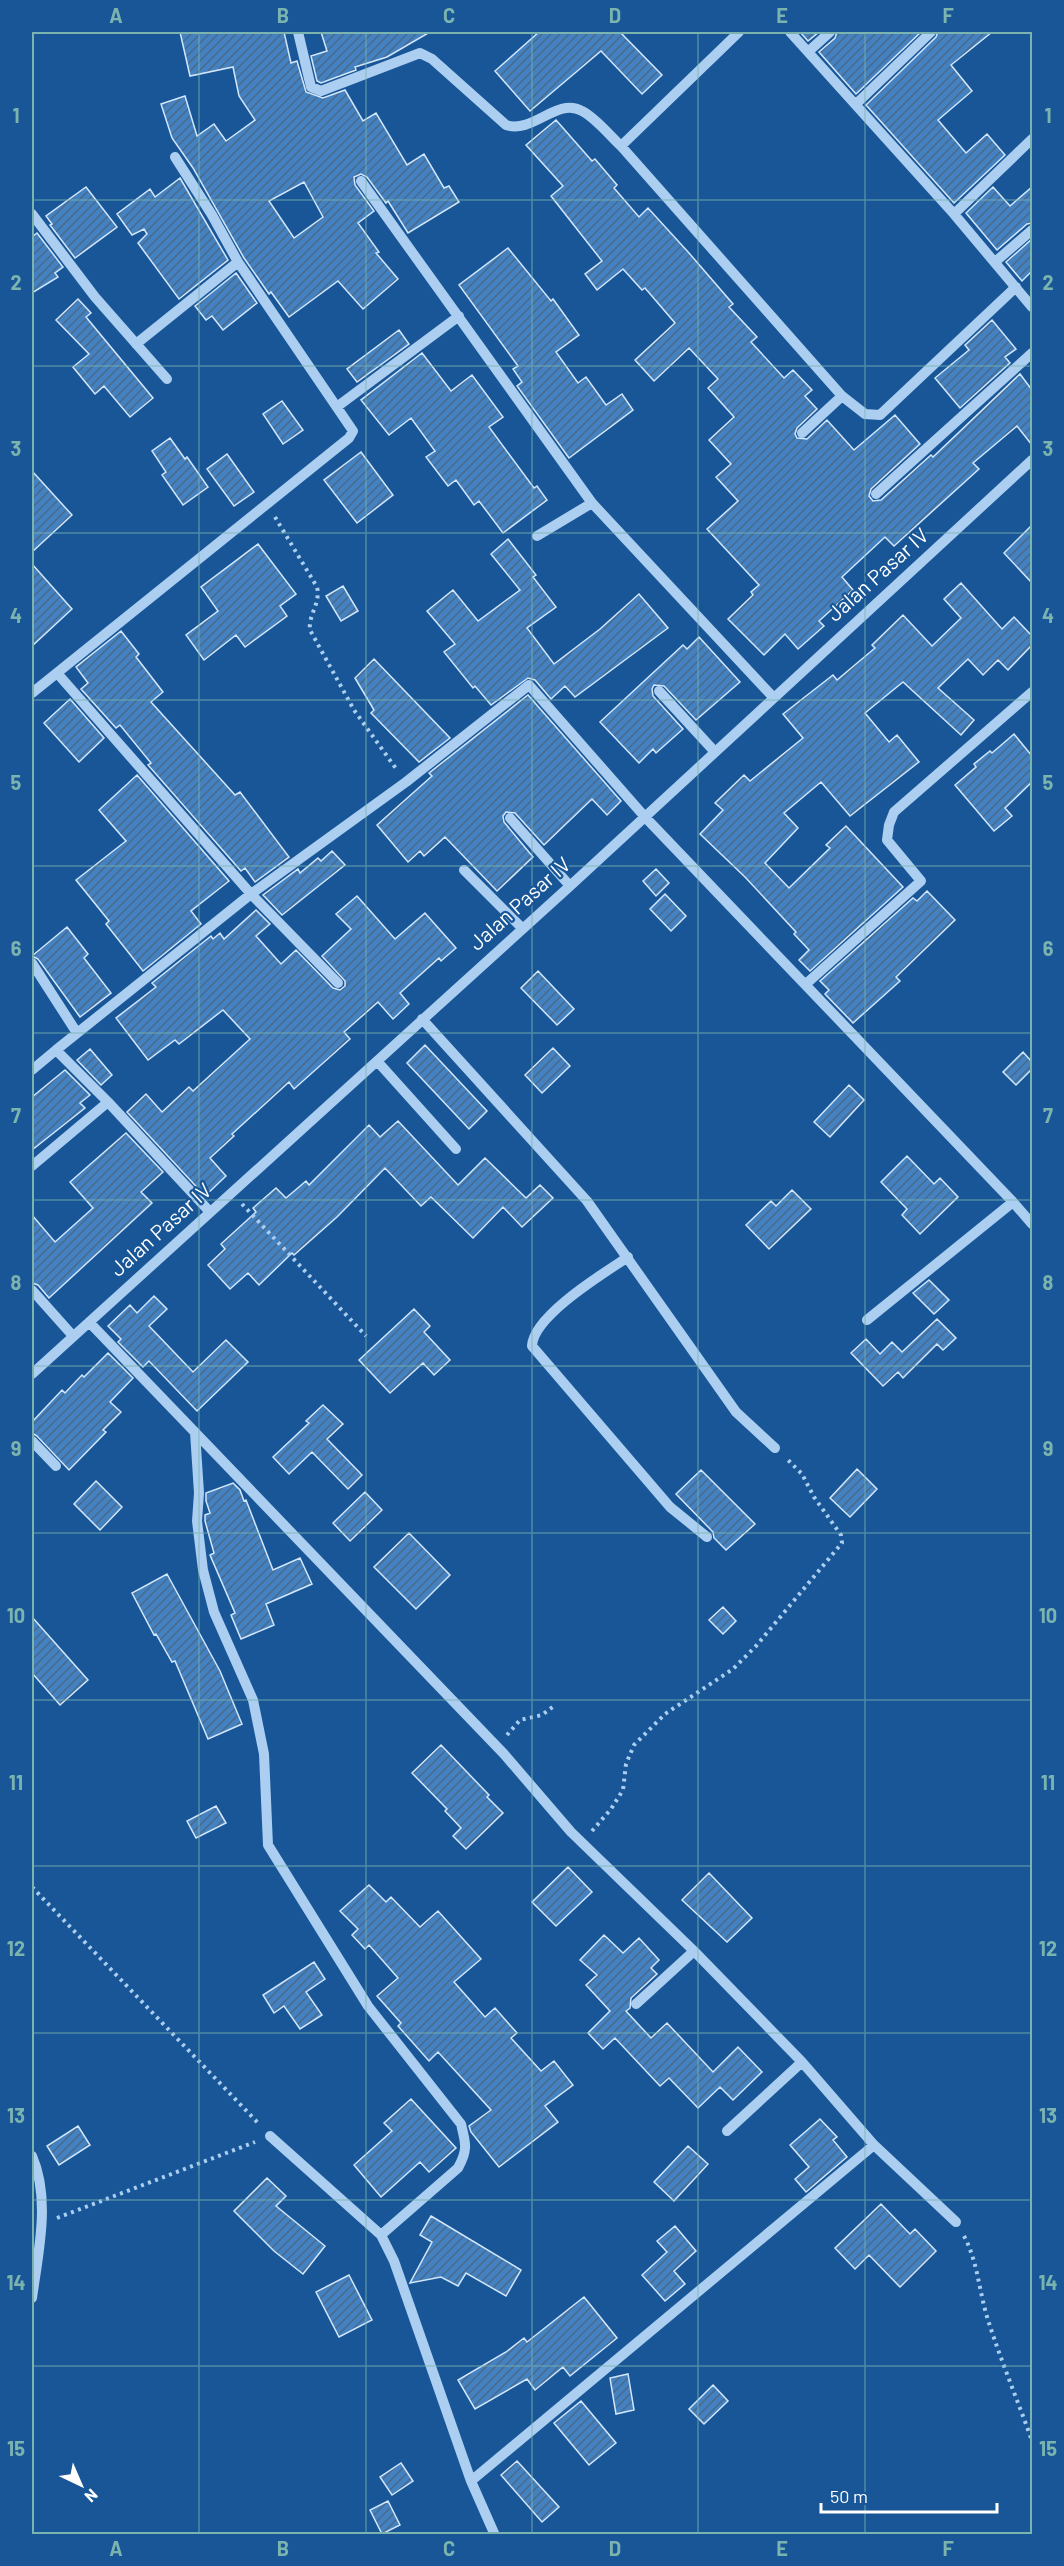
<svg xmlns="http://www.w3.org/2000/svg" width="1064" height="2566" viewBox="0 0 1064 2566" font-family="Barlow,sans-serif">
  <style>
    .building { fill: url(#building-hatch); stroke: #d2e7fc; stroke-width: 1.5; fill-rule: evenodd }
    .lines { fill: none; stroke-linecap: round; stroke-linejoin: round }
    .path { stroke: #abcef1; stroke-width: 4; stroke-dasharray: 3 4.5; stroke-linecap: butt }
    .minor { stroke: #abcef1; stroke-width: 10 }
    .grid { fill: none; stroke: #7bb4af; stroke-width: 1.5; stroke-opacity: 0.55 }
    .labels { text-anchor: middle; stroke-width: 4.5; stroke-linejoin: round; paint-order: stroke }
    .street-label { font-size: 21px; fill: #fff; stroke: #185697 }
    .neatline { fill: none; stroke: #7bb4af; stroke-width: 2 }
    .grid-label { font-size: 20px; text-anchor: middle; font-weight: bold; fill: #7bb4af }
  </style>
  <defs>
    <pattern id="building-hatch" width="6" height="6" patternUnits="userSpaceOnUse" patternTransform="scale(1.5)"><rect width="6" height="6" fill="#4481c0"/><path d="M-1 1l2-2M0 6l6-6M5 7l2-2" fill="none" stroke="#48698c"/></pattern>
  </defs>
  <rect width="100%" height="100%" fill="#185697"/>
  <path class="building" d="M180 32H284L291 63 297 61 306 92 323 98 345 90 363 121 376 113 407 165 424 154 444 188 449 186 459 202 408 233 388 201 386 203 367 177 361 174 354 177 355 185 374 211 358 223 379 252 376 253 398 279 363 309 338 281 289 317 271 292 269 294 244 258 193 168 172 138 161 104 185 96 197 136 214 124 226 141 255 120 239 96 233 67 190 76ZM304 182 323 217 294 238 269 201Z
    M321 32H430L387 57 355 67 356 70 321 83 317 81 311 56 327 51Z
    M539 32H624L621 33 662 75 642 94 601 51 530 111 495 71Z
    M800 32H819L808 41Z
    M837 32H921L856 94 819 52 835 38Z
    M938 32H992L951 65 972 91 938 120 966 153 987 134 1005 155 954 203 866 105 936 37Z
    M556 120 592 161 595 159 617 185 614 188 639 217 648 208 689 253 733 304 729 307 757 337 751 342 784 378 793 370 812 390 805 396 817 409 797 428 795 434 797 438 807 439 827 420 854 450 895 415 920 444 871 489 869 496 873 501 881 500 931 455 933 457 1020 374 1032 390V445L1017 426 973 463 979 469 894 546 885 537 842 577 853 590 819 621 824 626 798 649 785 634 764 655 728 619 753 595 751 592 759 585 707 529 738 501 716 477 731 464 709 440 734 417 708 388 718 379 689 348 654 381 635 360 675 323 645 288 642 290 623 269 597 290 585 274 602 261 551 196 563 186 526 145Z
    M180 178 228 260 179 299 138 243 147 234 144 229 132 235 117 214 150 189 155 197Z
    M86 187 117 227 75 258 50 225 52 224 46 216Z
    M993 187 1010 206 1032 187V223L1027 224 997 250 966 213Z
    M37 233 63 267 55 273 58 277 32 293V237Z
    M1032 239V271L1022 281 1006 262Z
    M508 248 551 301 553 299 579 335 556 352 578 383 586 377 606 405 622 394 633 410 569 458 517 386 522 382 513 369 518 366 459 285Z
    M236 273 257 303 223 330 212 316 206 320 195 306Z
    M78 299 91 313 86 317 153 398 130 417 104 386 95 394 73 367 89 354 56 320Z
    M992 320 1016 349 1005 357 1010 363 960 408 935 378 969 350 965 345Z
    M399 330 409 344 357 382 347 369Z
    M422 353 451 391 472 375 503 417 489 427 534 488 537 486 547 500 503 533 479 501 474 505 456 480 448 486 426 457 435 451 411 418 389 435 361 400Z
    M282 401 303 430 283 444 263 414Z
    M170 438 185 459 187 457 208 487 183 505 162 475 166 472 152 451Z
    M361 452 393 495 357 523 324 480Z
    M227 454 254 492 234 506 207 469Z
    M32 471 72 515 32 552Z
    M1032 525V583L1004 553Z
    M508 539 536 575 533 577 556 607 527 628 554 664 600 629 639 594 668 628 575 697 565 686 551 699 535 680 528 678 491 705 475 686 473 688 444 652 455 644 427 611 453 590 478 621 520 590 491 554Z
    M258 544 296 594 280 606 287 616 245 647 236 635 204 660 186 635 218 611 201 587Z
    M32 564 72 609 32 646Z
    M961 583 1002 629 1014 617 1032 636V645L1008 670 998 660 983 675 968 659 938 688 974 720 961 735 903 682 865 713 889 742 897 735 919 762 850 816 821 782 784 813 798 828 765 863 789 888 830 848 826 845 846 826 903 887 810 971 799 960 809 950 794 934 796 932 745 877 700 834 723 810 715 803 744 775 750 781 803 738 783 714 833 675 837 680 875 648 872 645 903 615 932 646 961 618 944 599Z
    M343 586 358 611 341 621 326 596Z
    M121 631 139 654 136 657 163 692 151 702 235 795 240 792 289 857 255 882 245 868 241 871 148 765 151 763 120 725 116 728 81 689 88 683 76 667Z
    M699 637 740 682 696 720 664 686 654 685 652 689 653 696 683 729 656 753 653 749 639 763 600 722 683 645 687 649Z
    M374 659 450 738 419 762 371 713 374 710 355 678Z
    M528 695 621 801 607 815 592 799 544 845 515 813 506 812 503 816 504 822 533 857 497 891 445 837 424 856 420 851 408 862 377 825 432 776 429 773Z
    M70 699 104 738 79 762 44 723Z
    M1014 734 1032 756V782L1005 808 1012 816 994 831 955 785 976 767 974 764 990 751 992 753Z
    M137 775 229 881 191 911 201 924 143 971 106 924 109 921 76 880 126 841 99 810Z
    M332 851 345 865 282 915 265 897 263 895 298 869 300 873 318 858 321 861Z
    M656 869 669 883 656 896 643 881Z
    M927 891 955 920 896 977 900 981 853 1023 825 994 829 990 820 981 913 898 917 901Z
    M665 894 686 916 671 931 650 909Z
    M357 896 395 939 425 913 456 948 441 961 439 958 400 993 409 1004 393 1019 378 1002 344 1032 350 1039 294 1089 289 1082 232 1134 234 1136 210 1158 226 1176 205 1196 127 1112 146 1094 162 1112 189 1087 193 1091 250 1039 223 1010 179 1044 175 1040 148 1060 116 1018 156 987 152 983 211 936 213 939 220 933 224 939 256 910 270 924 256 936 281 964 296 950 333 988 340 990 345 986V981L322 956 351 929 336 914Z
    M67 927 88 954 84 958 111 993 80 1017 38 959 32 956Z
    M538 971 574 1009 557 1025 521 988Z
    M425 1045 487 1111 469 1129 407 1063Z
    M553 1048 570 1066 542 1093 525 1075Z
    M90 1049 112 1075 101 1085 77 1060Z
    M1023 1052 1032 1062V1069L1016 1085 1003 1072Z
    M65 1070 90 1095 80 1103 85 1108 32 1150V1097Z
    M849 1085 864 1100 830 1137 814 1122Z
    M398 1121 458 1185 485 1158 526 1198 540 1185 553 1198 522 1227 503 1207 473 1238 431 1197 421 1206 385 1168 337 1217 294 1255 292 1253 259 1285 248 1273 230 1289 208 1265 225 1249 221 1244 256 1212 253 1208 276 1188 286 1198 306 1181 309 1185 369 1125 380 1137Z
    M126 1133 163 1172 141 1192 152 1203 49 1298 38 1285 32 1283V1215L55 1242 93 1208 70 1182Z
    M907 1156 934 1184 940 1178 958 1197 920 1234 902 1215 907 1209 881 1182Z
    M792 1190 811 1209 769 1249 746 1225 771 1201 776 1206Z
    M929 1280 949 1300 934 1314 913 1293Z
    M154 1296 167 1309 149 1326 193 1372 226 1340 248 1362 197 1411 149 1361 143 1367 118 1342 121 1339 108 1326 130 1305 137 1313Z
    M414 1309 430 1326 424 1332 450 1360 434 1375 423 1363 390 1393 359 1360Z
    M937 1319 956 1338 943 1350 937 1344 903 1378 898 1372 883 1386 851 1353 866 1339 880 1354 892 1342 902 1352Z
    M108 1353 133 1378 110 1402 121 1412 103 1430 106 1432 69 1470 37 1436 32 1433V1422L62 1390 65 1393 82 1375 84 1377Z
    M323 1405 343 1424 327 1439 362 1475 348 1489 312 1452 289 1474 273 1457 309 1423 306 1421Z
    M857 1469 877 1489 850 1517 830 1498Z
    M701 1470 755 1524 726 1550 714 1538 713 1532 676 1494Z
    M96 1481 122 1507 100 1530 74 1504Z
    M233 1483 240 1490 244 1501 246 1500 273 1570 300 1558 312 1584 266 1604 274 1625 241 1639 231 1615 235 1613 210 1555 214 1553 205 1521V1515L210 1513 206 1501V1493Z
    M365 1492 382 1510 350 1541 333 1523Z
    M409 1533 450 1575 416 1609 374 1567Z
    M167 1574 220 1671 242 1724 208 1739 175 1661 172 1662 156 1634 154 1635 132 1593Z
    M723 1607 736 1621 723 1634 709 1620Z
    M32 1617 88 1680 60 1705 32 1673Z
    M441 1745 489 1795 487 1797 503 1813 466 1849 453 1836 461 1828 445 1811 447 1809 412 1773Z
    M216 1806 226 1823 196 1838 187 1821Z
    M568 1867 592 1892 556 1926 532 1902Z
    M709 1873 752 1918 727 1942 682 1900Z
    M369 1885 386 1902 391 1897 420 1927 438 1911 481 1959 454 1982 485 2017 495 2008 517 2033 511 2038 541 2071 554 2061 573 2085 545 2106 558 2122 499 2167 471 2132 469 2126 491 2110 438 2052 429 2061 398 2026 401 2023 377 1996 398 1978 369 1945 365 1949 352 1935 358 1929 340 1911Z
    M604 1935 623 1953 639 1938 659 1960 651 1968 657 1974 631 1998 630 2008 626 2011 651 2038 667 2023 713 2072 738 2047 762 2072 733 2100 720 2087 698 2108 669 2078 660 2086 615 2038 603 2049 588 2033 610 2011 586 1985 597 1975 580 1960Z
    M314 1962 325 1979 306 1992 322 2015 300 2029 284 2006 274 2013 263 1995Z
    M411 2099 456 2148 429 2172 420 2162 381 2197 354 2165 392 2131 384 2123Z
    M820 2119 837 2137 833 2140 847 2157 806 2192 795 2179 809 2167 790 2145Z
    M78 2126 90 2145 59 2165 47 2146Z
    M688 2146 708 2164 674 2201 654 2182Z
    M267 2178 286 2196 276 2206 325 2246 303 2274 274 2251 234 2211Z
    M881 2204 910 2234 915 2229 936 2251 900 2287 869 2255 855 2269 835 2248Z
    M431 2216 521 2270 506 2296 466 2273 458 2286 441 2277 410 2283 432 2242 420 2235Z
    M675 2226 696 2251 674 2271 685 2284 665 2301 642 2275 667 2252 657 2241Z
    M349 2275 372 2320 339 2337 316 2292Z
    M584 2297 617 2338 570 2376 563 2367 535 2390 527 2379 475 2409 458 2380 506 2352 524 2338 527 2342Z
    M628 2374 634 2410 616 2414 610 2378Z
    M713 2385 728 2401 704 2424 689 2409Z
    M581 2401 616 2443 589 2465 554 2423Z
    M517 2461 559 2507 542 2522 501 2475Z
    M401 2463 413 2481 392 2495 380 2477Z
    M388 2501 400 2525 382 2534 370 2510Z"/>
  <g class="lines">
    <path class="path" d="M275 517 317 587C321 603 308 615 310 630L354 710 397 770
      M242 1204 366 1336
      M507 1735 520 1720 542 1715 554 1706
      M592 1831 611 1809 623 1790 626 1764 634 1745 665 1714 733 1669 756 1646 842 1543 841 1535 814 1497 802 1474 787 1459
      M32 1887 260 2125
      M57 2218 255 2142
      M964 2236C978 2262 979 2292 988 2320 1001 2361 1018 2401 1032 2441"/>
    <path class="minor" d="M298 32 311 87 321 91 420 53 432 59 506 125C533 134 557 97 582 111 596 118 609 135 621 146L842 396 865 414 880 415 1016 287
      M790 32 954 214 1032 307
      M809 51 830 32
      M856 104 931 32
      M621 146 739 32
      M361 181 592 503 773 697
      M32 214 95 297 167 379
      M954 214 1032 139
      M995 262 1032 230
      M136 344 238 262
      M338 406 459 316
      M802 433 842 396
      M876 494 1032 353
      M537 536 592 503
      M57 673 251 894 338 983
      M659 691 715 752
      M32 693 349 438 353 431 238 262 212 215 175 157
      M510 818 570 886
      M464 870 522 928
      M32 963 77 1033
      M807 983 921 881 887 840 889 825 894 812 1032 692
      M422 1019 587 1201 736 1412 775 1448
      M56 1050 251 894 406 782 529 685 645 817 1013 1202
      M377 1061 456 1149
      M32 1070 56 1050 108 1102 210 1212
      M32 1166 108 1102
      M628 1257C604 1273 533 1316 532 1346L670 1507 707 1537
      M32 1290 73 1336
      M867 1320 1013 1202 1032 1224
      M89 1322 504 1754 571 1832 694 1951 802 2062 874 2145 956 2222
      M32 1374 570 886 1032 460
      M195 1432 199 1493 197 1521 203 1570 214 1612 253 1700 264 1754 268 1845 368 2006 461 2124C466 2144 468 2150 458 2168L381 2235
      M32 1441 56 1466
      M636 2004 694 1951
      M727 2131 802 2062
      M270 2136 381 2235 394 2261 471 2481 494 2533
      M32 2156C51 2199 38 2254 32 2298
      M471 2481 874 2145"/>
  </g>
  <path class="grid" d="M199 32V2534M366 32V2534M532 32V2534M698 32V2534M865 32V2534M32 200H1032M32 366H1032M32 533H1032M32 700H1032M32 866H1032M32 1033H1032M32 1200H1032M32 1366H1032M32 1533H1032M32 1700H1032M32 1866H1032M32 2033H1032M32 2200H1032M32 2366H1032"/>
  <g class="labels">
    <g class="street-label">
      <text transform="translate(878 575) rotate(-42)" y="7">Jalan Pasar IV</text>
      <text transform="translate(520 904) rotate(-42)" y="7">Jalan Pasar IV</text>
      <text transform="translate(161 1230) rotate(-42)" y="7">Jalan Pasar IV</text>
    </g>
  </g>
  <rect width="1064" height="2566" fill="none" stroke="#185697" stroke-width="66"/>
  <g transform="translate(81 2485) rotate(136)" stroke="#185697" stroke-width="4.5" paint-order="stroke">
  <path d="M0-4.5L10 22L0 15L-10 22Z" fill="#ffffff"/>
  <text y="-9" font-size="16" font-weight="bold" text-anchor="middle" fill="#ffffff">N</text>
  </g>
  <path d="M821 2503v9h176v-9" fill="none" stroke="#ffffff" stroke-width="3"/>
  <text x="830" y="2503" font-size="18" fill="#ffffff" stroke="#185697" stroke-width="4.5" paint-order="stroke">50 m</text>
  <rect x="33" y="33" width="998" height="2500" class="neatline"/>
  <g class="grid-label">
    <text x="116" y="23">A</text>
    <text x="283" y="23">B</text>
    <text x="449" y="23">C</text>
    <text x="615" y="23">D</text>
    <text x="782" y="23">E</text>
    <text x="948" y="23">F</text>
    <text x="16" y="123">1</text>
    <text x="1048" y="123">1</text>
    <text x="16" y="290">2</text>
    <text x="1048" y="290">2</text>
    <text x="16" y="456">3</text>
    <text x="1048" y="456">3</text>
    <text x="16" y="623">4</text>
    <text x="1048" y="623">4</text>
    <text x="16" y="790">5</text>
    <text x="1048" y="790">5</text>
    <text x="16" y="956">6</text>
    <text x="1048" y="956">6</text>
    <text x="16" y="1123">7</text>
    <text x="1048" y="1123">7</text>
    <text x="16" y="1290">8</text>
    <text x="1048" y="1290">8</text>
    <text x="16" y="1456">9</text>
    <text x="1048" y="1456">9</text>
    <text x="16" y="1623">10</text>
    <text x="1048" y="1623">10</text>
    <text x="16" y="1790">11</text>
    <text x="1048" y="1790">11</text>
    <text x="16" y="1956">12</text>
    <text x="1048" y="1956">12</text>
    <text x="16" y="2123">13</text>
    <text x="1048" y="2123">13</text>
    <text x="16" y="2290">14</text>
    <text x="1048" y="2290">14</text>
    <text x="16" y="2456">15</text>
    <text x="1048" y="2456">15</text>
    <text x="116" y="2556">A</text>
    <text x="283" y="2556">B</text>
    <text x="449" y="2556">C</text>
    <text x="615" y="2556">D</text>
    <text x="782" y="2556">E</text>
    <text x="948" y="2556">F</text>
  </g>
</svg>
